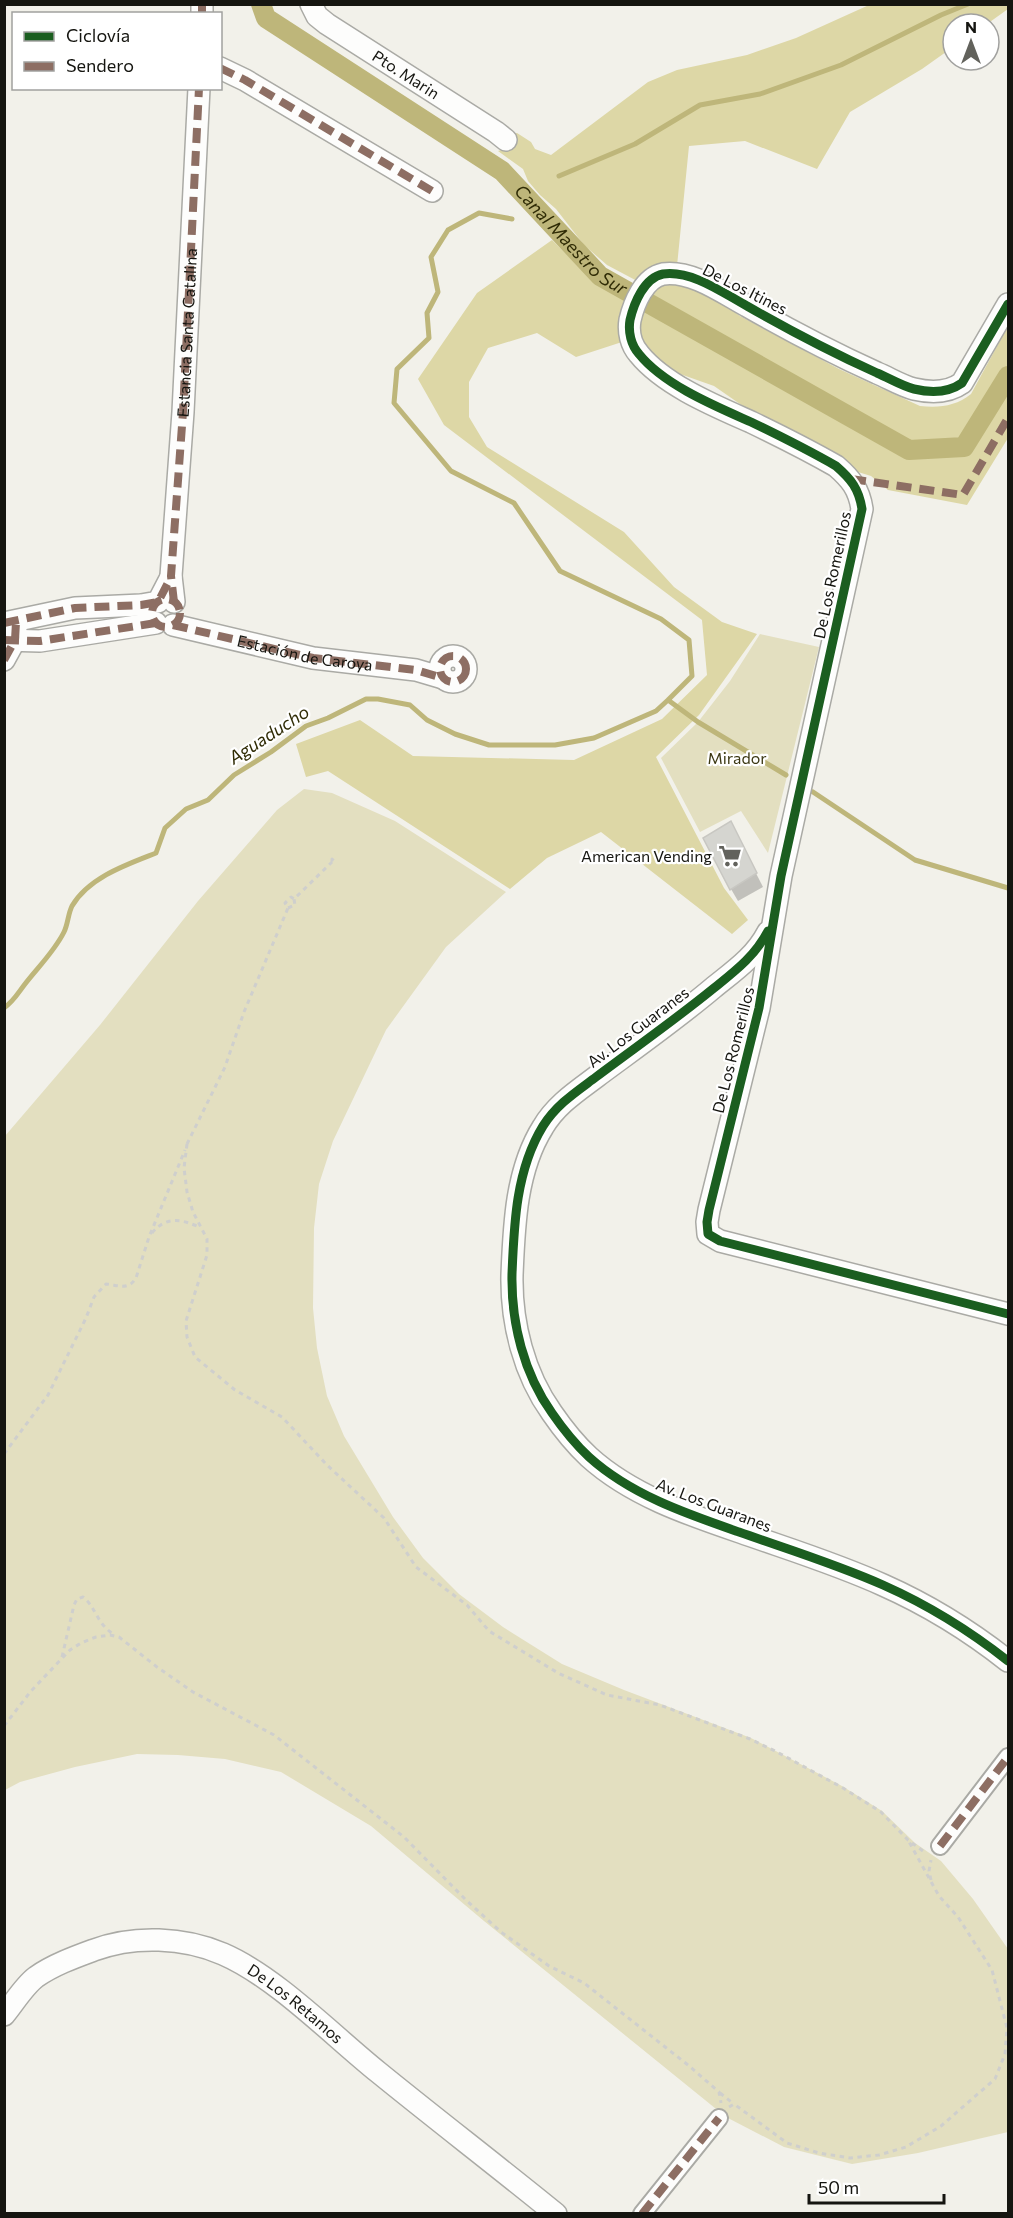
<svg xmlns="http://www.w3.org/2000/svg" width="1013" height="2218" viewBox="0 0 1013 2218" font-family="Commissioner,sans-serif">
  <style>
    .green { fill: #e3dfc0 }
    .forest { fill: #ddd7a6 }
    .shadow { fill: #0003 }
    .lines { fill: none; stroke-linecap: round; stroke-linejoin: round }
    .stream { stroke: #beb67a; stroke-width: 5 }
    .canal { stroke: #beb67a; stroke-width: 20 }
    .building { fill: #d5d5d0; stroke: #c8c7c2; stroke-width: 1.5 }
    .pedestrian-casing { stroke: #aaaaa5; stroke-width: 20 }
    .minor-casing { stroke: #aaaaa5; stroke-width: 24 }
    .path { stroke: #cfcfcd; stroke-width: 3; stroke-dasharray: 4.5 4.5; stroke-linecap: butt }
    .pedestrian { stroke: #fdfdfc; stroke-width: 16 }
    .minor { stroke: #fdfdfc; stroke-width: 21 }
    .quiet { stroke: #8d6e63; stroke-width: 8; stroke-dasharray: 15 8; stroke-linecap: butt }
    .cycleway-casing { stroke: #fff; stroke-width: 13 }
    .cycleway { stroke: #1b5e20; stroke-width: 9 }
    .labels { text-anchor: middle; stroke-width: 4.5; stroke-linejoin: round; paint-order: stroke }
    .street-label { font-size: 16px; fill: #151510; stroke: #fff }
    .park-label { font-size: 16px; fill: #3b3712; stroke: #fff }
    .poi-label { font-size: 16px; fill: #151510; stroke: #fff; text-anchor: end }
    .water-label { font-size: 18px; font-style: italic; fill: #302c06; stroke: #fff }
  </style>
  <rect width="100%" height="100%" fill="#f2f1ea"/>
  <path class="green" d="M760 634 819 647 768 853 741 811 700 832 661 758 698 722 730 681Z
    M304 789 332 793 395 821 506 892 446 947 386 1030 333 1141 319 1184 314 1228 313 1308 317 1348 327 1396 344 1436 393 1517 423 1558 459 1594 503 1627 562 1664 624 1690 751 1738 842 1786 882 1811 915 1843 941 1861 973 1899 1008 1949V2132L918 2153 852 2164 784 2147 726 2117 484 1921 371 1826 281 1772 225 1759 178 1755 137 1754 75 1767 20 1782 5 1790V1136L100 1025 198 901 277 810Z"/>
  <path class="forest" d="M869 5H1008V9L987 24H953V47L922 69 850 112 817 169 745 141 689 146 677 266 639 282 607 265 584 245 556 209 540 195 528 181 523 169 498 151 512 146 510 134 517 133 531 142 535 149 551 155 648 82 677 70 747 55 796 38Z
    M552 240 596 283 628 301 622 342 576 357 537 333 488 348 469 382V417L487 447 624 532 674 587 722 622 757 634 699 715 656 757 724 888 748 920 732 934 601 832 547 858 510 889 328 771 306 777 296 744 360 720 413 756 574 760 662 719 707 675 702 620 444 425 418 379 477 293Z
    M663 283H681L717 299 740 316 839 369 920 406C940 408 956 406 971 394L1008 326V438L967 505 888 490 871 476 858 472 834 455 763 420 714 386 663 368 639 342 638 313 650 290Z"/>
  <path class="shadow" d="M737 836 763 887 738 901 731 889Z"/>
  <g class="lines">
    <path class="stream" d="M559 176 635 144 700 105 760 94 841 65 941 15 968 4
      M512 219 479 213 448 230 431 257 438 292 427 313 429 338 397 369 394 403 451 471 514 503 560 571 661 619 689 640 692 676 668 700 698 722 786 775
      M813 792 915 860 1008 888
      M4 1008C14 1001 18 993 25 984 38 967 54 952 64 932 68 924 68 914 72 906 89 877 128 864 156 853L165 828 186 809 208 800 234 775 271 752 306 726 328 718 366 699H378L410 705 427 720 455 734 489 745H555L594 738 656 711 668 700"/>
    <path class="canal" id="s1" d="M261 4 266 18 502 171 600 276 909 450 964 447 1008 376"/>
  </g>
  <path class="building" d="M731 821 757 873 730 890 703 838Z"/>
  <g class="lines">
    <g class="pedestrian-casing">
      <path id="pedestrian" d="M940 1846 1008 1757
        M642 2214 719 2118"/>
    </g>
    <g class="minor-casing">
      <g id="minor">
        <path id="s2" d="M311 4 317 16 327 24 496 132 506 140"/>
        <path d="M202 14V4"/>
        <path d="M220 68 245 80 432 191"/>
        <path d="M1008 304 962 383C948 393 931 393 914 389 902 386 889 378 877 373 833 353 789 330 747 306 723 293 692 270 663 274 644 278 634 303 630 320 628 332 631 345 639 354 664 385 715 406 751 422 780 436 808 450 836 466 851 479 859 489 862 509L781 876 759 1008 709 1210 707 1222 708 1234 720 1241 1008 1314"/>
        <path d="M174 602 171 576 183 412 199 88"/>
        <path d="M4 623 75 608 141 605 158 602 171 577"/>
        <path id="s3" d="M173 625 313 658 416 670 443 678"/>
        <path d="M4 640 40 641 156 623"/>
        <circle cx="453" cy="669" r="13"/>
        <path d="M4 660 15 640 16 628"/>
        <path d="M768 932C755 957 734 971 713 988 675 1020 635 1048 596 1077 576 1092 556 1105 543 1127 516 1170 514 1225 512 1275 511 1323 524 1374 552 1413 563 1429 575 1444 589 1457 631 1495 687 1514 740 1532 788 1549 837 1564 883 1585 928 1605 970 1631 1008 1661"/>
        <path id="s4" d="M4 2015C14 2003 24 1986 36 1977 53 1965 75 1957 94 1950 134 1935 184 1937 223 1954 276 1977 332 2035 378 2072 437 2120 497 2166 556 2214"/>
      </g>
    </g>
    <path class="path" d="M288 908 295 905 294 899
      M187 1144 184 1168 187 1192 193 1212 207 1239V1255L186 1321 187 1337 195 1357 235 1390 282 1417 327 1465 384 1518 416 1567 467 1605 489 1631 558 1673 607 1695 660 1705 750 1739 777 1752 843 1788 881 1812 908 1840 923 1851
      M187 1144 225 1067 244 1012 288 908 285 903 291 897 294 899 332 862H335L332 859V862
      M152 1233C166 1216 181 1219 199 1227
      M4 1454 48 1395 86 1318 94 1297 106 1284C118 1285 128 1291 136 1278L149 1237 185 1150
      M62 1657 74 1605 77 1599 83 1597C96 1607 97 1625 115 1635
      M4 1726 31 1691 70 1650 81 1643 96 1637 110 1635 119 1637 157 1667 193 1692 274 1735 404 1837 465 1899 501 1932 549 1966 584 1983 688 2065 719 2092 721 2103
      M931 1880 929 1871 931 1860
      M720 2093 734 2104
      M729 2107 734 2104 787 2143 819 2153 850 2158 879 2155 906 2147 941 2126 995 2079 1005 2054 1007 2028 992 1970 958 1917 939 1896 908 1840"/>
    <use href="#pedestrian" class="pedestrian"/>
    <use href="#minor" class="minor"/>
    <g class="quiet">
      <path d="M202 14V4"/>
      <path d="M220 68 245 80 432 191"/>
      <path d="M851 479 963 495 1008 418"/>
      <circle cx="166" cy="613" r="14"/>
      <path id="s5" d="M174 602 171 576 183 412 199 88"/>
      <path d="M4 623 75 608 141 605 158 602 170 579"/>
      <path d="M173 625 313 658 416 670 443 678"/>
      <path d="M4 640 40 641 156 623"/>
      <circle cx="453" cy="669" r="13"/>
      <path d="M4 660 15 640 16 622"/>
      <path d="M940 1846 1008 1757"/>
      <path d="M642 2214 719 2118"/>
    </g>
    <g class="cycleway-casing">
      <path id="cycleway" d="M1008 304 962 383C948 393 931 393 914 389 902 386 889 378 877 373 833 353 789 330 747 306 723 293 692 270 663 274 644 278 634 303 630 320 628 332 631 345 639 354 664 385 715 406 751 422 780 436 808 450 836 466 851 479 859 489 862 509L781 876 759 1008 709 1210 707 1222 708 1234 720 1241 1008 1314
        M768 931C755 956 735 971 714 988 676 1019 636 1047 596 1077 576 1092 557 1104 543 1126 516 1170 514 1224 512 1274 511 1323 524 1374 552 1413 563 1429 575 1444 589 1457 631 1495 687 1514 739 1532 787 1549 836 1564 883 1585 928 1605 970 1631 1008 1661"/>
    </g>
    <use href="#cycleway" class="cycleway"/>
  </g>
  <defs>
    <g id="supermarket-bare" transform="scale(1.8)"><path d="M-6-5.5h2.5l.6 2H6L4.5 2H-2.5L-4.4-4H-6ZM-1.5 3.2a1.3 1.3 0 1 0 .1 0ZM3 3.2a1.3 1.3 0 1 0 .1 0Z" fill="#62625c" stroke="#fff" stroke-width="2.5" paint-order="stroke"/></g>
  </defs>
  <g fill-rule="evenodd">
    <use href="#supermarket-bare" x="730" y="856"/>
  </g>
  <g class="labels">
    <g class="street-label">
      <text dy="6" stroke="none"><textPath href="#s2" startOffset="120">Pto. Marin</textPath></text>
      <text transform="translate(745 289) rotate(27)" y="6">De Los Itines</text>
      <text dy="6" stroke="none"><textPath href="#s5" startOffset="270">Estancia Santa Catalina</textPath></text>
      <text transform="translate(832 575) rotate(-78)" y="6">De Los Romerillos</text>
      <text dy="6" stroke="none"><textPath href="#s3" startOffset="135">Estación de Caroya</textPath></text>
      <text transform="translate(638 1027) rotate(-37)" y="6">Av. Los Guaranes</text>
      <text transform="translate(733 1050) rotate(-76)" y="6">De Los Romerillos</text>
      <text transform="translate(714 1505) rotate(21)" y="6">Av. Los Guaranes</text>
      <text dy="6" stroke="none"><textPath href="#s4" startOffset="334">De Los Retamos</textPath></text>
    </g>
    <g class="park-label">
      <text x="737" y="764">Mirador</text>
    </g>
    <g class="poi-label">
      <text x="712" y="862">American Vending</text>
    </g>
    <g class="water-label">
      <text dy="6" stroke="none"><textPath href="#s1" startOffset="394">Canal Maestro Sur</textPath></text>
      <text transform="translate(269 735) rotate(-33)" y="6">Aguaducho</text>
    </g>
  </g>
  <rect width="1013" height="2218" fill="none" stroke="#151510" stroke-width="12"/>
  <rect x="12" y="12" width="210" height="78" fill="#ffffff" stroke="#a1a19f" stroke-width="1.5"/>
  <rect x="24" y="32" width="30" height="9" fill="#1b5e20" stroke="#a1a19f" stroke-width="1.5"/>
  <text x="66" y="42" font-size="18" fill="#151510">Ciclovía</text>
  <rect x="24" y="62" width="30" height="9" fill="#8d6e63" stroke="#a1a19f" stroke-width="1.5"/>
  <text x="66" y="72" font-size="18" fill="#151510">Sendero</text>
  <g transform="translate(971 42)"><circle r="28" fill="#ffffff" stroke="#a1a19f" stroke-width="1.5"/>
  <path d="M0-4.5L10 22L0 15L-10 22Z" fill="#62625c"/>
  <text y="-9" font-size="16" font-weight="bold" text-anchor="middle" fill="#151510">N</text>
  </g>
  <path d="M809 2194v9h135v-9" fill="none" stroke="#151510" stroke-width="3"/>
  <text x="818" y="2194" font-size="18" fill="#151510" stroke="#ffffff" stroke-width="4.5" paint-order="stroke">50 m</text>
</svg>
